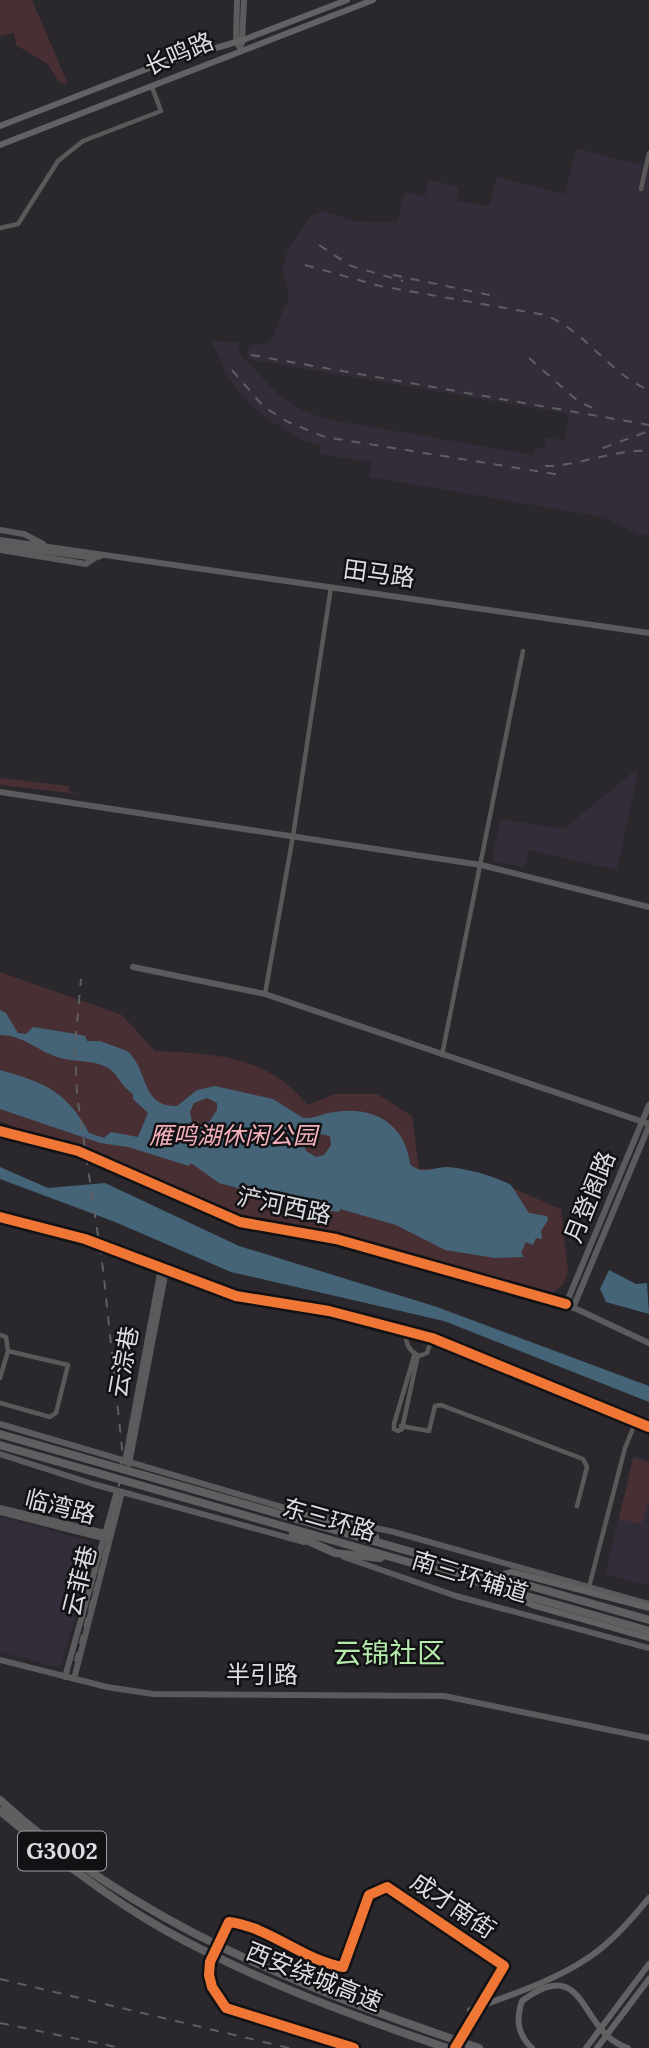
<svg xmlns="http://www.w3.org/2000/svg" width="649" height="2048" viewBox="0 0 649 2048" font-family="Lora,'Noto Sans SC',serif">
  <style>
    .built { fill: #322d39 }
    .green { fill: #482f34 }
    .water { fill: #456478; fill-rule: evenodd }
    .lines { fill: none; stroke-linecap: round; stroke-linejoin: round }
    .street-tunnel { stroke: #454348; stroke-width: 4.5; stroke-dasharray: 4.5 2; stroke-linecap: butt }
    .street { stroke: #5a5859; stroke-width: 4.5 }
    .secondary { stroke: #5b5a5c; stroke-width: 6 }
    .primary { stroke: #636163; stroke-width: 6 }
    .highway { stroke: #605e60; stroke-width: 8 }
    .rail { stroke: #5f5e60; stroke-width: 2; stroke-dasharray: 9 9; stroke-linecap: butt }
    .primary-bridge { stroke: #636163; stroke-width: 6 }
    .cycleway-casing { stroke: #121114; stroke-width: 15 }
    .cycleway { stroke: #f07635; stroke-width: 10 }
    .labels { text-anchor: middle; stroke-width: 5; stroke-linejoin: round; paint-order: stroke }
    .shield { fill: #121114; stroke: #a09fa3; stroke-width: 2 }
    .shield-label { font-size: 23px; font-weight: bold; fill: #dddce0 }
    .street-label { font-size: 24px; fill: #dddce0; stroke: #121114 }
    .park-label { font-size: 24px; font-style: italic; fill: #f6b1bd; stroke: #121114 }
    .quarter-label { font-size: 28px; fill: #b6eaab; stroke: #121114 }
  </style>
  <rect width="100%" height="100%" fill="#2a282d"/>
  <path class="built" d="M576 148 649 167V536L637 534 604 517 369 477 371 462 319 454 320 445 300 439 266 418 246 400 228 378 211 340 239 343 238 352 277 393 300 409 325 419 534 455 535 448 545 449 546 438 565 440 569 414 247 359 249 345 270 343 289 297 282 268 289 247 312 215 323 211 355 221 397 222 405 193 425 196 428 179 459 187 457 201 490 206 496 177 565 194Z
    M634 771 638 773 617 870 529 850 524 867 492 861 500 819 564 829Z
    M634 1454 649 1461V1586L605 1574Z
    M0 1516 88 1541 94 1549 61 1668 0 1652Z"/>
  <path class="green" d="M0 0H32L68 84 59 82 48 64 16 45 14 33 0 36Z
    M0 778 69 786V791L79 794 0 785Z
    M0 972 122 1015 155 1051C216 1054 266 1055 308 1105L335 1094H377L412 1116 419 1169C468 1165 516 1190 561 1209L568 1272 563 1285 548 1296 244 1223 0 1121Z
    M633 1458 649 1462V1500L641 1524 619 1519Z"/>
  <path class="water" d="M0 1010 6 1013 18 1033 26 1034 33 1027 76 1034 85 1036 87 1041H100L127 1051C149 1069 140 1107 177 1106L197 1090 215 1086 273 1099 303 1118C314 1119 324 1113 335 1112 374 1106 405 1124 410 1164 423 1176 432 1167 447 1167 465 1168 495 1176 511 1185L529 1213 547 1216 548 1220 541 1231 542 1239 536 1238 533 1245 526 1242 521 1253 524 1257 495 1258 445 1250 396 1225 340 1209 339 1212 315 1209 219 1183 191 1163 189 1166 128 1147 100 1143 3 1110 0 1109V1070C43 1082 67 1091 89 1133L104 1138 111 1132 138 1137 148 1113 133 1099V1094C119 1084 119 1075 108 1068 95 1060 79 1062 65 1059 42 1055 25 1035 0 1035ZM207 1098 217 1103V1110L207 1125 200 1127 192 1122 190 1112 194 1103ZM306 1131 330 1136 331 1145 324 1155 316 1157 306 1151 302 1137Z
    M0 1167 48 1188 105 1183 239 1246 437 1307 649 1386V1402L444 1321 231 1272 115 1222 0 1179Z
    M609 1270 636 1284 647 1283 649 1314 606 1302 600 1289Z"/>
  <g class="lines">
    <path class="street-tunnel" d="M455 2048 464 2033"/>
    <path class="street" d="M641 189 649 153
      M0 228 18 224 58 161 83 141 161 111 152 87
      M265 994 293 836 331 587
      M442 1055 523 651
      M406 1331C405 1343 408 1350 419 1356L427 1353 432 1338
      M0 1335 6 1337 8 1351 0 1378
      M415 1353 394 1424V1429L398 1431 402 1429 418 1355
      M0 1403 50 1417 56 1413 68 1365 8 1351
      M401 1426 429 1431 435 1406 441 1405 583 1459 587 1467 577 1506
      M589 1587 625 1448 636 1421
      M219 1939 229 1922C270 1927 302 1960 343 1967L369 1895 387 1887 504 1966 464 2033
      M210 1962 212 1987 226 2008 354 2048"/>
    <path class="secondary" d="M237 0 236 42 241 49
      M242 43 244 0
      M0 530 24 534 43 544
      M0 540 649 633
      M0 545 95 558 101 556
      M0 550 86 564 95 558
      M0 792 481 865 649 907
      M133 967 265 994 649 1124
      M0 1131 78 1151 240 1222 336 1239 566 1304 649 1343
      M0 1217 85 1239 236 1296 329 1311 432 1338 649 1427
      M566 1304 649 1105
      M573 1308 649 1126
      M0 1424 299 1512
      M0 1454 93 1484 304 1542
      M125 1462 161 1268
      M129 1464 166 1270
      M0 1508 109 1534
      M0 1512 107 1539
      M347 1522 394 1532 649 1604
      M344 1557 456 1596 649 1648
      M0 1660 107 1687 153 1694 444 1696 649 1738
      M65 1677 117 1491
      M74 1679 122 1492"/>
    <path class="primary" d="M0 126 152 67 243 40 347 0
      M0 145 373 0
      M495 1576 512 1572 649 1608
      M508 1593 532 1605 649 1638
      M532 2048C517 2034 516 2019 522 2001 588 1952 578 2033 628 2048"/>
    <path class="highway" d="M0 1434 649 1620
      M0 1445 649 1631
      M290 1514 335 1520 375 1537
      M293 1534 335 1553 380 1558
      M0 1800C136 1925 307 1990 479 2048
      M0 1811C51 1853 105 1896 163 1929 252 1979 350 2015 447 2048"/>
    <path class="rail" d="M319 245 351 266 403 281
      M305 265 380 286 545 315C586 331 608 373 649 390
      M393 275 499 297
      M251 355 649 425
      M529 358 579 402 595 409
      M232 370 264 407 288 422 325 437 561 475
      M603 448 649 431
      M545 466C581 466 613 449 649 451
      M75 1661 106 1547 119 1486 122 1448 103 1269 77 1095 75 1046 81 979
      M0 1979 289 2048
      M0 2023 121 2048"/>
    <path class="primary-bridge" d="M470 2010C510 1995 555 1981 591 1956 613 1941 632 1919 649 1898
      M586 2048 649 1964
      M597 2048 649 1979"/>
    <g class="cycleway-casing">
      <path id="cycleway" d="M0 1131 78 1151 240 1222 336 1239 566 1304
        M0 1217 85 1239 236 1296 329 1311 432 1338 649 1427
        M354 2048 226 2008 212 1987 209 1975 210 1962 229 1922C270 1927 302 1960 343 1967L369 1895 387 1887 504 1966 455 2048"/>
    </g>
    <use href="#cycleway" class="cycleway"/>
  </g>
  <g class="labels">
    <rect class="shield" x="18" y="1831.5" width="88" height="39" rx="5"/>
    <g class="shield-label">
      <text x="62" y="1859">G3002</text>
    </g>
    <g class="street-label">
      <text transform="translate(179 54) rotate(-23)" y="8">长鸣路</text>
      <text transform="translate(379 574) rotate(8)" y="8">田马路</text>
      <text transform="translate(590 1197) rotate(-68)" y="8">月登阁路</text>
      <text transform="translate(284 1206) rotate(12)" y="8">浐河西路</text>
      <text transform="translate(124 1362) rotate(-80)" y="8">云淙巷</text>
      <text transform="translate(60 1507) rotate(14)" y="8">临湾路</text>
      <text transform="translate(329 1520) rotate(16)" y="8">东三环路</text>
      <text transform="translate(470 1577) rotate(17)" y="8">南三环辅道</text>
      <text transform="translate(80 1581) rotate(-76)" y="8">云菲巷</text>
      <text x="262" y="1683">半引路</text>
      <text transform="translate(453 1906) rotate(34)" y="8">成才南街</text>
      <text transform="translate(314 1977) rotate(22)" y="8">西安绕城高速</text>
    </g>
    <g class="park-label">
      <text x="233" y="1144">雁鸣湖休闲公园</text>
    </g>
    <g class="quarter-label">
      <text x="389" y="1663">云锦社区</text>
    </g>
  </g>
</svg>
